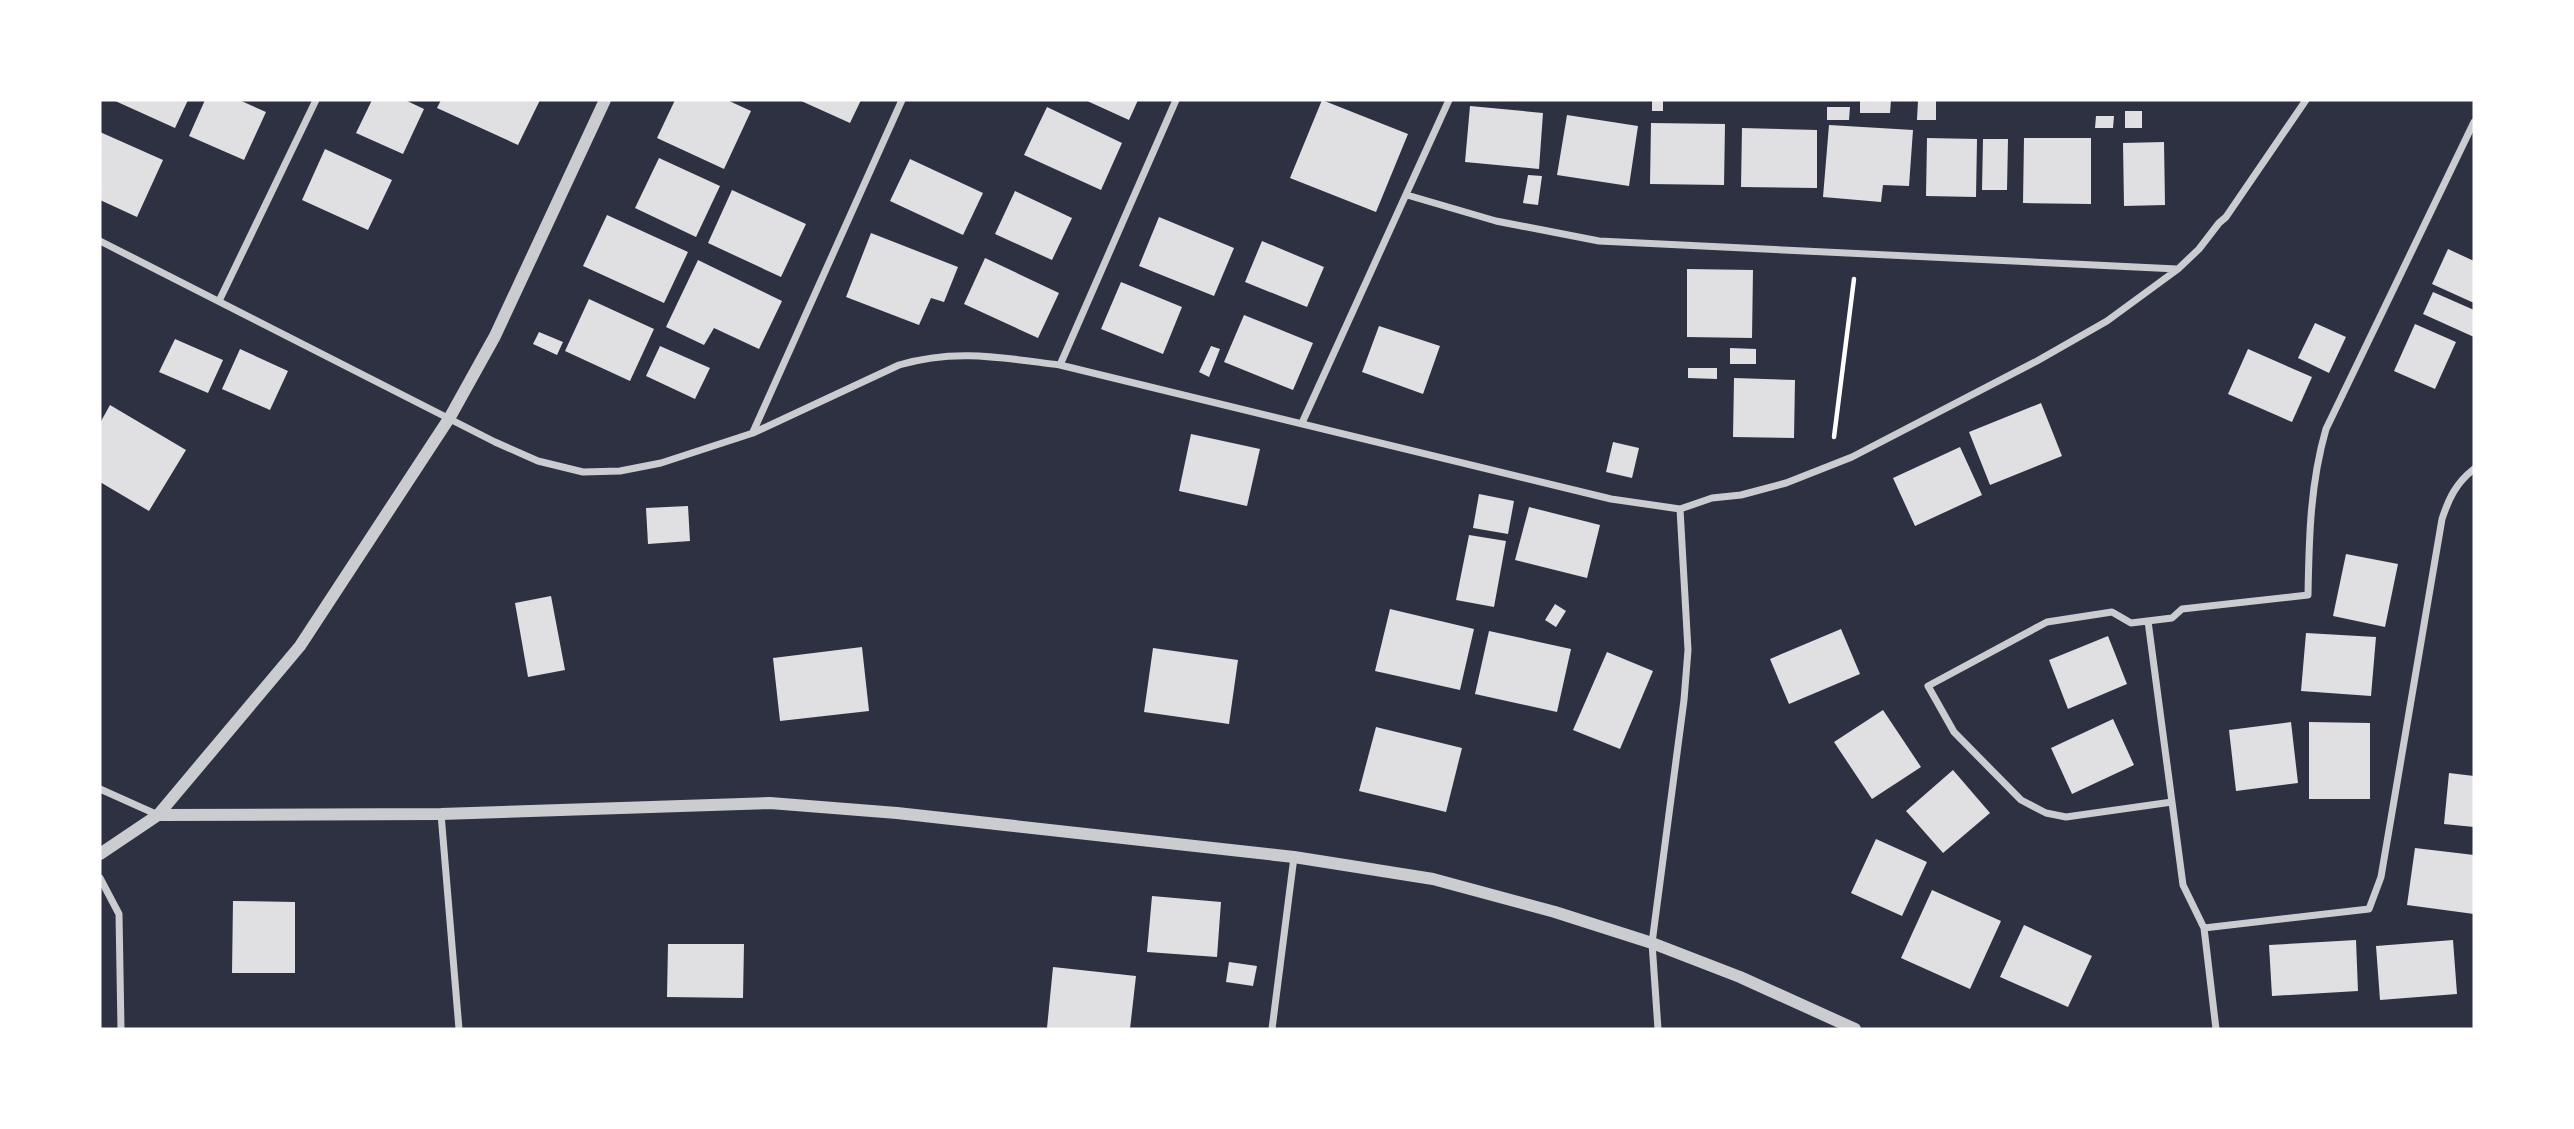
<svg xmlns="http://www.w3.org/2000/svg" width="2574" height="1129" viewBox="0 0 2574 1129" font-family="Mulish,sans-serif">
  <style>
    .building { fill: #e0e0e3 }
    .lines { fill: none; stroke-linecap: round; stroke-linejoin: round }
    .path { stroke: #fff; stroke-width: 4.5 }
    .minor { stroke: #caccd0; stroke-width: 7 }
    .tertiary { stroke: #caccd0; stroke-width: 12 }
  </style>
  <rect width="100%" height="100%" fill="#2d3142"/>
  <path class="building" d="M113 100H188L175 128Z
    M205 100H239L266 112 244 160 189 136Z
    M372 100H405L424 109 403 154 356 133Z
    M441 100H540L518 145 437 108Z
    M675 100H727L751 111 724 169 657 138Z
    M799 100H861L850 123Z
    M1085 100H1138L1129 120Z
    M1322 100 1408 134 1376 212 1290 178Z
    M1652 100H1663V111H1652Z
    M1860 100H1891L1890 113H1860Z
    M1918 100H1936V120H1917Z
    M1470 106 1543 113 1539 169 1465 162Z
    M1047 107 1122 143 1101 190 1024 155Z
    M1827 107H1850L1849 120H1827Z
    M2125 111H2142V128H2125Z
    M1567 115 1638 126 1629 186 1557 175Z
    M2096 116H2114L2113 128H2095Z
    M1651 123 1725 124 1724 185 1650 184Z
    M1829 125 1913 130 1909 186 1883 185 1881 202 1823 197Z
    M1742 128 1817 130V188L1741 187Z
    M100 132 163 160 137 217 100 200Z
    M1927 138 1977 139 1976 197 1926 196Z
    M2024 138H2091V204L2023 203Z
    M1983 139H2008L2007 190H1982Z
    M2164 142 2165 205 2124 206 2123 143Z
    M325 149 392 180 368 230 302 200Z
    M659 158 720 186 696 237 635 208Z
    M910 159 983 193 963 235 890 201Z
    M1528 175 1542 176 1538 205 1523 203Z
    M732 190 806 224 781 277 708 243Z
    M1015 191 1072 218 1052 260 995 234Z
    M607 215 688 252 664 303 583 266Z
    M1159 217 1234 248 1214 296 1139 266Z
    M871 233 958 267 944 302 931 298 919 325 846 297Z
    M1262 241 1324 267 1307 307 1245 282Z
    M2448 249 2474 261V303L2432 284Z
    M985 258 1059 293 1038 338 964 304Z
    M698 260 782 301 759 349 714 328 704 345 666 327Z
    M1687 269 1753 270 1752 338 1687 337Z
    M1121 282 1182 307 1163 354 1101 329Z
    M2433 292 2474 310V337L2423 314Z
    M589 299 654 329 630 381 565 351Z
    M1244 315 1313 343 1293 390 1224 362Z
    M2315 323 2346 337 2329 373 2298 358Z
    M2415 324 2456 342 2435 389 2394 371Z
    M1379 326 1440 346 1423 394 1362 372Z
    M539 332 563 342 557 355 533 344Z
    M175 339 223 360 208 393 159 372Z
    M660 346 710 368 695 399 646 376Z
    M1211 346 1220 349 1209 377 1199 372Z
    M1730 348 1756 349V364H1730Z
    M240 349 288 371 270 410 222 389Z
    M2248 349 2312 377 2292 422 2228 394Z
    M1688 368H1717V379L1688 378Z
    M1734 378 1795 380 1794 438 1733 437Z
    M2041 403 2062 456 1990 485 1969 432Z
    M110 405 186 450 149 511 100 482V423Z
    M1191 434 1260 449 1247 506 1179 491Z
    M1613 442 1639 448 1632 478 1606 472Z
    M1960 447 1982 495 1915 526 1893 478Z
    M1479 494 1514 501 1508 534 1473 528Z
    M688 506 690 541 648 544 646 508Z
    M1529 507 1600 525 1587 578 1515 560Z
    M1469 535 1506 541 1494 607 1456 600Z
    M2346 554 2398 564 2385 627 2333 616Z
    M551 596 565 670 528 677 515 603Z
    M1555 604 1566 611 1556 627 1545 620Z
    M1390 609 1474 629 1460 690 1375 671Z
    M1841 629 1860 674 1789 704 1770 659Z
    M1489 631 1571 649 1557 712 1475 694Z
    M2306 633 2376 637 2371 696 2301 691Z
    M2108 636 2127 684 2068 709 2049 660Z
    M862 647 869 711 780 721 773 658Z
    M1153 648 1238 660 1229 724 1144 712Z
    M1607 652 1653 671 1620 749 1573 730Z
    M1883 710 1921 767 1872 799 1834 742Z
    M2113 719 2134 765 2072 794 2051 748Z
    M2291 722 2298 783 2236 791 2229 730Z
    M2309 722 2370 723V799H2309Z
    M1376 727 1462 748 1446 812 1359 791Z
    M1953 770 1990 813 1943 853 1906 811Z
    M2449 773 2474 776V827L2444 824Z
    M1876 839 1927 862 1902 916 1851 893Z
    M2415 848 2474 855V914L2407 905Z
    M1932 890 2001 921 1970 989 1901 958Z
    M1152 896 1221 902 1217 957 1147 952Z
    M233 901 295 902V973H232Z
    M2024 925 2092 956 2068 1007 2000 977Z
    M2356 940 2358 991 2272 996 2269 945Z
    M2453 940 2457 994 2380 1000 2376 946Z
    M668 944H744L743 998 667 997Z
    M1229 962 1257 966 1253 986 1226 982Z
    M1053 967 1136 976 1130 1029 1047 1028Z"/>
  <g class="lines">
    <path class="path" d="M1834 437 1854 279"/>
    <path class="minor" d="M1407 195 1496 221 1599 241 2177 269
      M100 241 495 442 538 461 583 472 620 471 661 463 753 433 899 365C956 348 1003 358 1060 365L1611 499 1680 509 1712 498 1741 495 1786 483 1852 457 2037 361 2107 321 2178 269 2199 249 2219 223 2226 217 2306 100
      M219 301 316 100
      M1060 365 1176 100
      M1302 423 1449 100
      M753 432 902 100
      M2148 621 2183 885 2204 928 2216 1029
      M100 789 158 815
      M2172 802 2066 817 2046 813 2021 800 1954 732 1928 686 2047 622 2112 612 2131 623 2172 618 2182 609 2308 595C2309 539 2310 484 2326 429L2474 122
      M441 814 459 1029
      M100 878 119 914 121 1029
      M2204 928 2369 909 2381 877 2442 519C2449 498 2456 483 2474 469
      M1272 1029 1294 857
      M1658 1029 1652 943 1684 700 1688 650 1680 509"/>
    <path class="tertiary" d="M158 815 441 814 770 803 897 813 1294 857 1433 879 1555 912 1652 943 1740 977 1855 1029
      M100 854 158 815 300 646 450 417 495 336 605 100"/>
  </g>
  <rect width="2574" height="1129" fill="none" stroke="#ffffff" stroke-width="203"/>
</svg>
